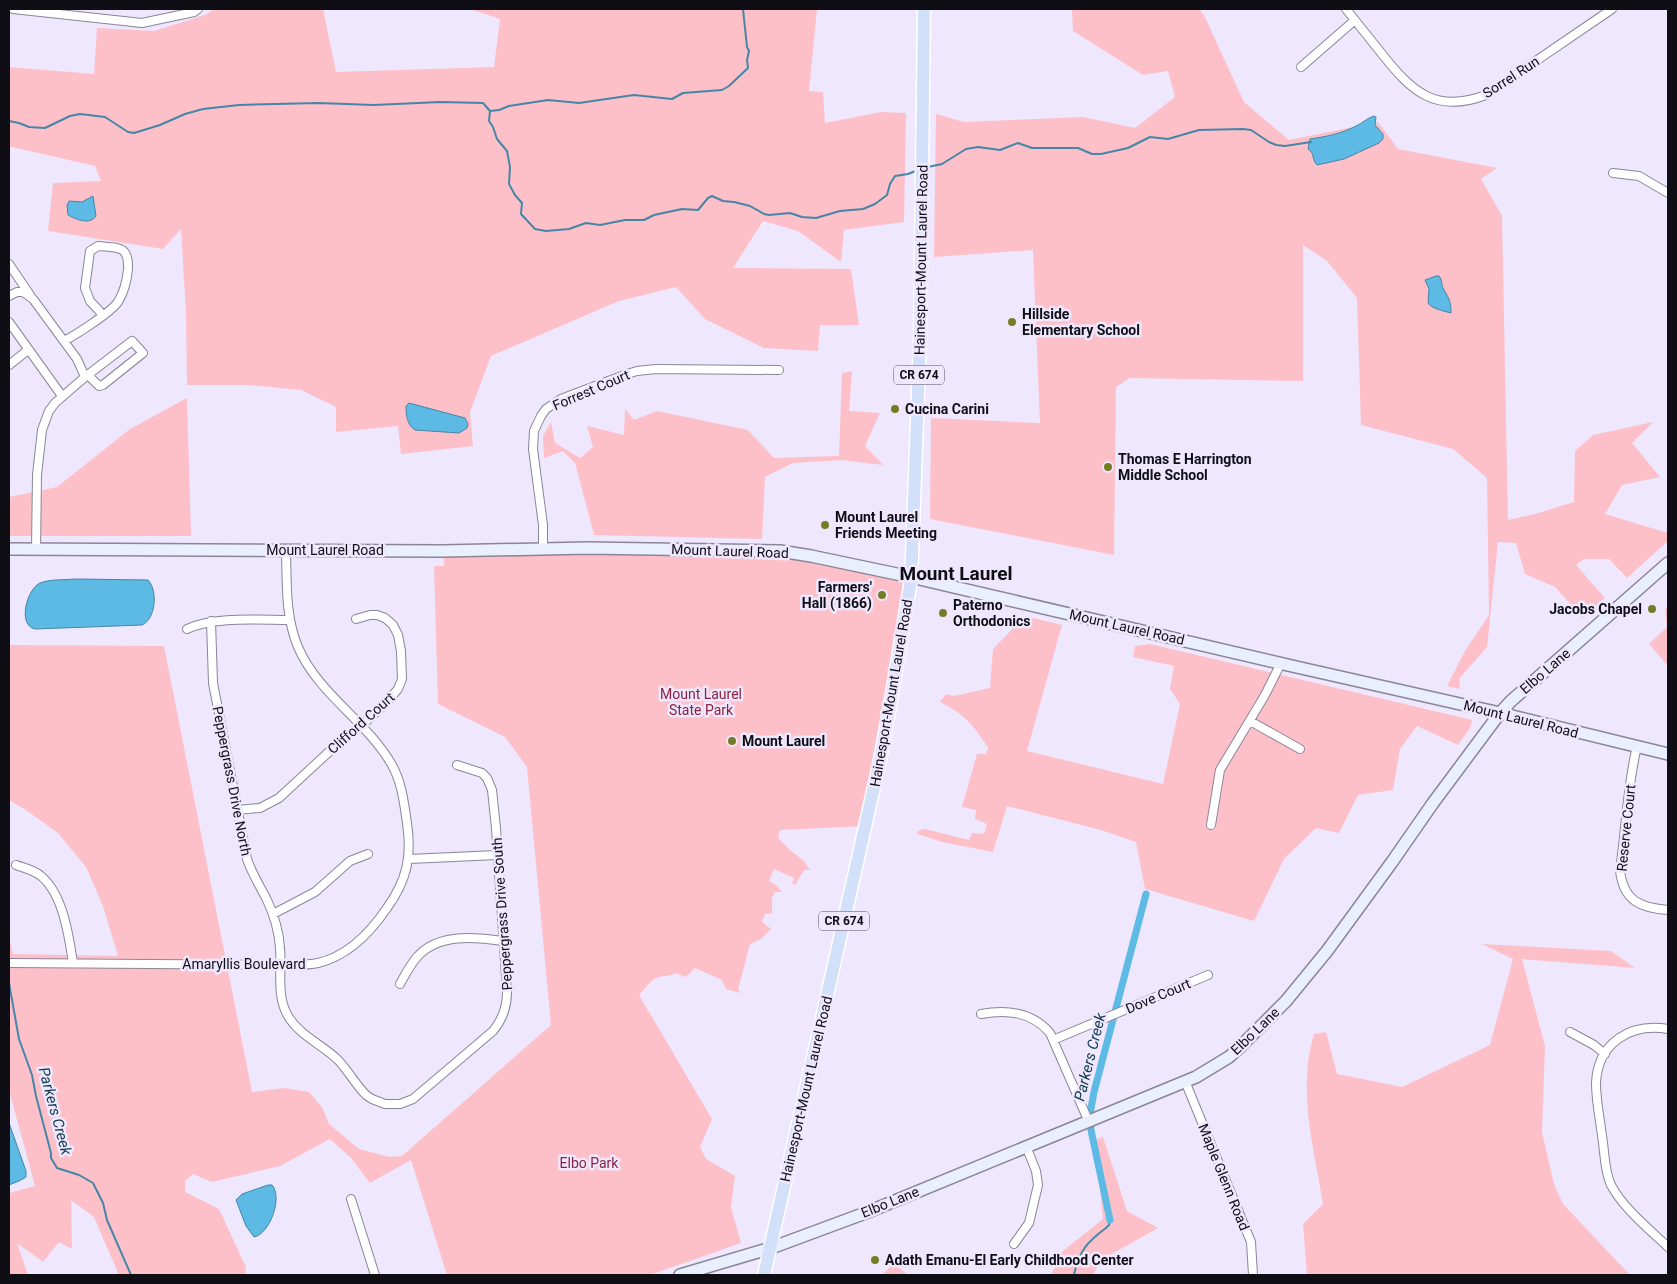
<svg xmlns="http://www.w3.org/2000/svg" width="1677" height="1284" viewBox="0 0 1677 1284" font-family="Roboto,sans-serif">
  <style>
    .green { fill: #fdc0c9 }
    .water { fill: #5cbae4; stroke: #4586a6 }
    .lines { fill: none; stroke-linecap: round; stroke-linejoin: round }
    .stream { stroke: #4586a6; stroke-width: 2 }
    .canal { stroke: #5cbae4; stroke-width: 7 }
    .street-casing { stroke: #8b8598; stroke-width: 10 }
    .secondary-casing { stroke: #8b8598; stroke-width: 14 }
    .primary-casing { stroke: #fff; stroke-width: 15 }
    .street { stroke: #fff; stroke-width: 8 }
    .secondary { stroke: #e9effd; stroke-width: 11 }
    .primary { stroke: #d3e0fa; stroke-width: 12 }
    .poi-dot { fill: #767b25; stroke: #eee7fd; stroke-width: 2 }
    .labels { text-anchor: middle; stroke-width: 5; stroke-linejoin: round; paint-order: stroke }
    .shield { fill: #eee7fd; stroke: #534f5b; stroke-width: 1 }
    .shield-label { font-size: 12px; font-weight: bold; fill: #100e15 }
    .street-label { font-size: 14px; fill: #100e15; stroke: #eee7fd }
    .poi-label { font-size: 14px; font-weight: bold; fill: #100e15; stroke: #eee7fd; text-anchor: start }
    .park-label { font-size: 14px; fill: #89233f; stroke: #eee7fd }
    .water-label { font-size: 15px; font-style: italic; fill: #113b4d; stroke: #eee7fd }
    .district-label { font-size: 19px; font-weight: bold; fill: #100e15; stroke: #eee7fd }
  </style>
  <rect width="100%" height="100%" fill="#eee7fd"/>
  <path class="green" d="M215 9H323L336 72 494 67 500 19 470 9H817L809 91 823 92 825 123 881 112 906 113 904 222 844 230 841 262 798 231 763 221 733 268 851 269 859 325H820L818 351 764 348 705 319 676 287 619 301 491 356 470 412 473 446 401 454 398 426 336 432V407L301 390 248 385H187L186 313 181 229 163 249 48 231 53 183 101 181 95 166 12 147 9 148V67L94 74 97 28 154 31 205 15Z
    M1072 9H1199L1204 15 1244 102 1289 140 1378 122 1398 149 1497 168 1481 179 1502 216 1508 520 1535 514 1574 502 1575 451 1593 435 1653 422 1632 443 1660 477 1622 485 1605 514 1668 533V541L1627 578 1609 559H1584L1576 565 1605 598 1583 618 1555 587 1525 574 1516 543 1498 542 1487 647 1459 679 1460 689 1447 686 1465 651 1489 615 1487 478 1453 449 1361 425 1357 298 1327 261 1303 245V381L1130 378 1116 387 1114 555 930 519 931 418 1040 423 1033 250 934 257 936 114 964 122 1083 117 1135 128 1175 97 1168 71 1143 75 1073 31Z
    M852 371 849 411 880 413 865 446 883 465 842 460 793 463 765 477 762 539 594 535 575 463 563 451 544 458 543 436 551 422 555 443 580 458 593 447 587 426 624 435 625 409 634 420 657 411 748 430 774 458 839 456 842 373Z
    M187 398 191 536H9V497L57 487 130 429Z
    M443 551H780L911 577 866 826 780 830 778 838 791 851 804 861 810 870H804L795 885 792 883 794 878 774 869 769 881 777 886 782 892H775L772 898V913L765 914 762 922 771 929 761 939 750 944 739 986H738L740 993 726 989 722 980 695 968 686 977 675 973C670 977 666 975 659 977 651 979 645 989 639 995L712 1119 700 1147 706 1159 735 1176 731 1207 741 1243 650 1275H447L411 1160 370 1183 351 1158 330 1139 280 1166 212 1182 193 1174 185 1181V1192L219 1209 246 1267 245 1275H119L94 1217 71 1200 72 1249 59 1242 43 1262 17 1243 28 1275H9V1193L35 1186 9 1090V937L13 954 118 956 103 906 86 867 58 833 26 810 9 800V645L164 646 252 1092 285 1088 309 1092 322 1107 329 1124 359 1149 390 1157 402 1156 551 1025 527 767 505 737 438 704 434 566H444Z
    M1668 607V666L1649 644 1667 627 1665 609Z
    M1025 616 1062 625 1027 751 1163 784 1180 704 1170 689 1174 666 1133 657 1135 646 1150 644 1472 720 1470 728 1458 745 1417 726 1400 749 1393 790 1358 795 1339 833 1316 828 1284 859 1254 921 1145 889 1136 842 1101 830 1007 806 993 852 942 842 917 834 918 831 925 829 969 840 972 833 984 834 987 824 975 819 976 810 962 807 977 754H986L988 748C974 725 964 714 940 702L946 694 954 696 990 688 993 649Z
    M1482 944 1611 951 1635 968 1522 959 1545 1046 1542 1132 1554 1184 1563 1204 1630 1275H1307L1303 1224 1323 1204C1314 1149 1297 1090 1314 1034L1326 1032 1337 1074 1402 1087 1490 1045 1513 959Z
    M1103 1137 1127 1211 1158 1228 1101 1260 1093 1275H1051L1063 1251 1103 1219 1095 1140Z
    M893 1263 908 1275H883Z"/>
  <path class="water" d="M1374 116 1376 117 1375 125 1383 134V139L1379 143 1344 159 1317 165C1312 161 1315 153 1308 149L1310 139C1325 137 1343 133 1356 126 1363 123 1367 118 1374 116Z
    M93 196 96 216C90 225 77 220 68 215L67 205 69 201 82 202Z
    M1436 276H1439C1443 281 1441 284 1443 288 1449 299 1451 300 1451 313 1444 311 1432 309 1428 303L1429 289 1425 280Z
    M409 403 465 418 468 424 467 428 459 433 415 430C407 425 406 415 406 406Z
    M76 579 148 580C158 590 156 619 142 625L35 629C17 625 27 589 40 583 50 579 65 580 76 579Z
    M9 1123 26 1171V1177L19 1181 9 1185Z
    M268 1185H272C283 1197 270 1234 254 1237L246 1226 236 1200 242 1194Z"/>
  <g class="lines">
    <path class="stream" d="M490 111 499 110 509 106 548 100 579 103 634 95 672 99 683 93 722 90 729 86 748 68 747 60 749 51 747 47 743 9
      M9 121 19 123 29 127 45 128 70 116 80 114 105 117 128 132 134 133 160 125 185 114 203 109 239 105 318 103 374 105 440 102 483 103 490 111 489 121 493 127 497 139 507 151 510 167 509 184 515 195 522 203 521 214 535 229 546 231 569 229 586 223 600 225 625 220H644L654 215 682 209 698 210 708 198 712 196 723 201 734 202 750 206 764 214 769 215 790 213 802 217 816 218 840 211 863 209 875 204 887 195 890 184 895 176 908 174 918 170
      M928 167 942 164 966 149 978 147 1000 150 1018 143 1032 148H1078L1092 154H1101L1128 148 1150 137 1168 139 1199 130 1243 129 1251 130 1269 142 1276 145 1285 146 1311 142
      M9 983 19 1039 32 1075 36 1096 51 1153V1158L57 1168 79 1175 93 1183 103 1203 107 1220 131 1275
      M1074 1275C1079 1251 1087 1242 1106 1228L1109 1225 1110 1220"/>
    <path class="canal" d="M1110 1220 1091 1130 1090 1114 1094 1092 1146 894"/>
    <g class="street-casing">
      <path id="street" d="M13 9 142 23 194 12 198 9
        M1346 9C1358 24 1370 39 1382 54 1412 92 1436 114 1486 95L1612 9
        M1301 67 1355 20
        M1613 173 1639 176 1668 193
        M9 264 30 295
        M9 296 17 292H23L33 299 77 359 85 377 55 403 49 411 42 430 37 475 36 550
        M9 322 62 396
        M64 341C77 334 110 313 118 302 124 292 127 281 128 269 129 245 118 248 98 246L90 251 85 288 90 301 103 315
        M9 365 28 350
        M85 377 132 341 143 353 103 385 99 386 88 375
        M543 548V525L533 449 534 431 541 416 546 409 561 399 627 374 637 371 656 369 779 370
        M211 621 213 683 247 859C252 874 260 886 267 900 274 915 279 932 280 948 282 970 276 996 288 1016 299 1035 321 1044 337 1059 348 1070 355 1084 366 1095L372 1099 385 1104H400L413 1099 493 1031C503 1019 507 1007 507 992L496 828 492 790 487 778 482 773 457 765
        M187 629C214 616 259 620 290 620
        M1250 721 1300 749
        M1637 746C1627 787 1626 829 1620 870 1623 901 1641 908 1668 910
        M237 810 260 808 279 798 332 749 361 726 387 702 398 689 402 679 401 651 398 635 393 625 385 618 377 615H370L356 619
        M1211 825 1220 770 1265 695 1281 663
        M409 859 497 855
        M16 865C24 868 34 870 41 876 63 894 69 936 73 963
        M273 914 315 892 350 861 368 854
        M9 963 276 965C290 964 304 966 318 963 348 956 370 933 387 908 407 880 412 857 407 823 404 803 402 783 392 765 367 721 318 694 298 647 285 616 287 583 286 550
        M400 984C405 975 410 965 417 957 438 933 475 937 503 941
        M981 1014C1008 1009 1032 1012 1050 1033L1088 1120
        M1668 1029C1631 1023 1598 1042 1596 1083 1596 1101 1600 1119 1602 1136 1605 1153 1604 1170 1611 1185 1623 1208 1650 1230 1668 1247
        M1570 1032 1594 1045 1605 1054
        M1053 1040 1208 975
        M1185 1081 1251 1242 1253 1275
        M351 1199 375 1275
        M1014 1244 1029 1223 1038 1185 1036 1171 1026 1146"/>
    </g>
    <g class="secondary-casing">
      <path id="secondary" d="M9 549 443 551 587 548 780 551 811 556 911 577 1292 666 1500 713 1668 754
        M680 1275 771 1248 868 1212 1196 1077 1229 1057 1239 1048 1286 1001 1327 951 1392 862 1433 803 1500 713 1511 701 1668 563"/>
    </g>
    <g class="primary-casing">
      <path id="primary" d="M764 1275 879 765 889 712 910 586 912 556 920 338 924 9"/>
    </g>
    <use href="#street" class="street"/>
    <use href="#secondary" class="secondary"/>
    <use href="#primary" class="primary"/>
  </g>
  <g class="poi-dot">
    <circle cx="1012" cy="322" r="5"/>
    <circle cx="895" cy="409" r="5"/>
    <circle cx="1108" cy="467" r="5"/>
    <circle cx="825" cy="525" r="5"/>
    <circle cx="882" cy="595" r="5"/>
    <circle cx="1652" cy="609" r="5"/>
    <circle cx="943" cy="613" r="5"/>
    <circle cx="732" cy="741" r="5"/>
    <circle cx="875" cy="1260" r="5"/>
  </g>
  <g class="labels">
    <g class="shield">
      <rect x="894" y="365.5" width="50" height="19" rx="4"/>
      <rect x="819" y="911.5" width="50" height="19" rx="4"/>
    </g>
    <g class="shield-label">
      <text x="919" y="379">CR 674</text>
      <text x="844" y="925">CR 674</text>
    </g>
    <g class="street-label">
      <text transform="translate(1511 77) rotate(-33)" y="5">Sorrel Run</text>
      <text transform="translate(921 260) rotate(-89)" y="5">Hainesport-Mount Laurel Road</text>
      <text transform="translate(591 390) rotate(-23)" y="5">Forrest Court</text>
      <text x="325" y="555">Mount Laurel Road</text>
      <text transform="translate(730 551) rotate(2)" y="5">Mount Laurel Road</text>
      <text transform="translate(1127 627) rotate(13)" y="5">Mount Laurel Road</text>
      <text transform="translate(1545 671) rotate(-41)" y="5">Elbo Lane</text>
      <text transform="translate(891 693) rotate(-80)" y="5">Hainesport-Mount Laurel Road</text>
      <text transform="translate(1521 719) rotate(14)" y="5">Mount Laurel Road</text>
      <text transform="translate(361 723) rotate(-42)" y="5">Clifford Court</text>
      <text transform="translate(232 781) rotate(79)" y="5">Peppergrass Drive North</text>
      <text transform="translate(1626 828) rotate(-84)" y="5">Reserve Court</text>
      <text transform="translate(502 914) rotate(-94)" y="5">Peppergrass Drive South</text>
      <text x="244" y="969">Amaryllis Boulevard</text>
      <text transform="translate(1158 996) rotate(-23)" y="5">Dove Court</text>
      <text transform="translate(1255 1031) rotate(-44)" y="5">Elbo Lane</text>
      <text transform="translate(806 1089) rotate(-77)" y="5">Hainesport-Mount Laurel Road</text>
      <text transform="translate(1224 1177) rotate(68)" y="5">Maple Glenn Road</text>
      <text transform="translate(890 1202) rotate(-22)" y="5">Elbo Lane</text>
    </g>
    <g class="poi-label">
      <text x="1022" y="319">Hillside<tspan x="1022" dy="16">Elementary School</tspan></text>
      <text x="905" y="414">Cucina Carini</text>
      <text x="1118" y="464">Thomas E Harrington<tspan x="1118" dy="16">Middle School</tspan></text>
      <text x="835" y="522">Mount Laurel<tspan x="835" dy="16">Friends Meeting</tspan></text>
      <text x="872" y="592" text-anchor="end">Farmers'<tspan x="872" dy="16">Hall (1866)</tspan></text>
      <text x="953" y="610">Paterno<tspan x="953" dy="16">Orthodonics</tspan></text>
      <text x="1642" y="614" text-anchor="end">Jacobs Chapel</text>
      <text x="742" y="746">Mount Laurel</text>
      <text x="885" y="1265">Adath Emanu-El Early Childhood Center</text>
    </g>
    <g class="park-label">
      <text x="701" y="699">Mount Laurel<tspan x="701" dy="16">State Park</tspan></text>
      <text x="589" y="1168">Elbo Park</text>
    </g>
    <g class="water-label">
      <text transform="translate(1090 1057) rotate(-76)" y="5">Parkers Creek</text>
      <text transform="translate(55 1111) rotate(75)" y="5">Parkers Creek</text>
    </g>
    <g class="district-label">
      <text x="956" y="580">Mount Laurel</text>
    </g>
  </g>
  <rect width="1677" height="1284" fill="none" stroke="#100e15" stroke-width="20"/>
</svg>
